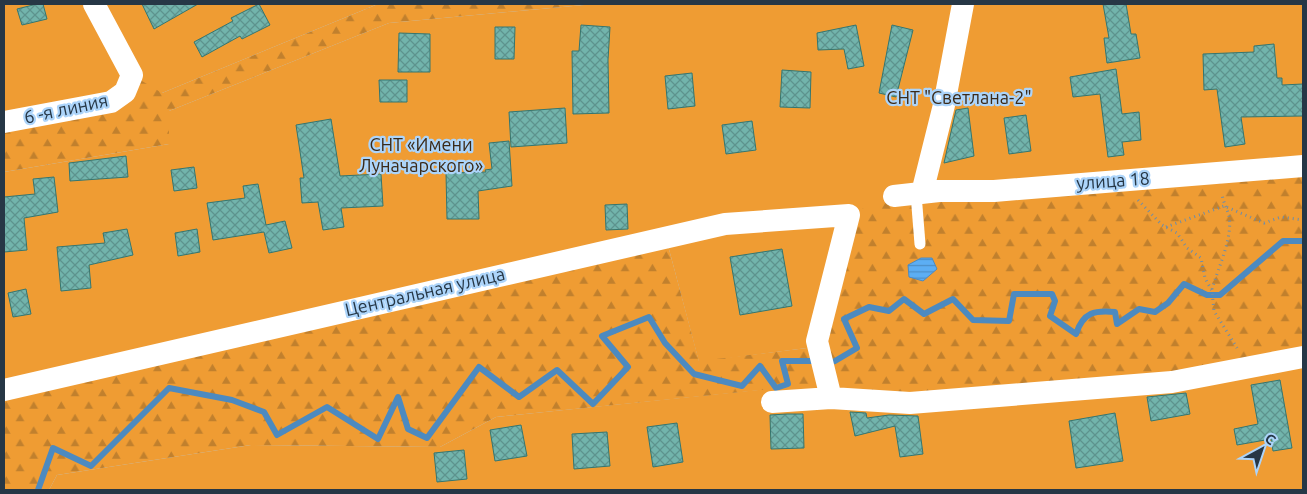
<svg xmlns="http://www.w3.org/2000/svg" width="1307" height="494" viewBox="0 0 1307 494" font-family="Ubuntu,sans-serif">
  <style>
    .green { fill: #ef9c33 }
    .forest { fill: url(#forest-firs) }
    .water { fill: url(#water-rules); stroke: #4c8ac0 }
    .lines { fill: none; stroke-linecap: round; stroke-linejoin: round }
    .stream { stroke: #4c8ac0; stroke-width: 6 }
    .building { fill: url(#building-cross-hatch); stroke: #347670 }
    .path { stroke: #6f8da8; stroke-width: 3; stroke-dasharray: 1 4; stroke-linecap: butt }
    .lane { stroke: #fff; stroke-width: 11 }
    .street { stroke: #fff; stroke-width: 22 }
    .labels { text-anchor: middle; stroke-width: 4.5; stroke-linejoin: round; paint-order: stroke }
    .park-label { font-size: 18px; fill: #3b2a18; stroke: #acd4fa }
    .street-label { font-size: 18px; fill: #263746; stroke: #acd4fa }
  </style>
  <defs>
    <pattern id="forest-firs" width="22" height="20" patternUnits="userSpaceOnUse" patternTransform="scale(1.25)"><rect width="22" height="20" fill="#ef9c33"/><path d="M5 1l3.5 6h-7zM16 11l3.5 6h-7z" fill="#c1802d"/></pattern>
    <pattern id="water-rules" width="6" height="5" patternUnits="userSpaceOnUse" patternTransform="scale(1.25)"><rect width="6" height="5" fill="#5caef4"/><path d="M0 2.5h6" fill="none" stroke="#4c8ec7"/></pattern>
    <pattern id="building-cross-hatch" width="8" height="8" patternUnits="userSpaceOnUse" patternTransform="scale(1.25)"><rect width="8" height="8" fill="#72b4ac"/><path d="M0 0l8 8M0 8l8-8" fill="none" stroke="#5d938e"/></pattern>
  </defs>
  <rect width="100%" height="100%" fill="#acd4fa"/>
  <path class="green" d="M4 4H378L162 93 4 122Z
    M595 4H1303V490H49L57 475 251 445 440 447 496 417 758 390 807 348 699 362 666 238 4 390V172L169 144V111L389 23Z"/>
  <path class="forest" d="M378 4H595L389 23 169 111V144L4 172V122L111 102 132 75 162 93Z
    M1303 165V357L910 403 830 393 817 341 846 215 888 199Z
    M666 238 699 361 807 348 812 385 496 417 440 447 251 445 57 475 49 490H4V390Z"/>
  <path class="water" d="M921 258H932L937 269 923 281 909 277 908 265Z"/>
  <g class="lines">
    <path class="stream" d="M835 361 857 348 844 319 869 307 889 311 904 299 924 314 953 299 973 320 1009 321 1014 294H1052L1055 301 1050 316 1076 334C1083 312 1095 310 1115 312L1117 324 1139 309 1155 312 1168 303 1184 284 1207 295H1220L1283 241H1303
      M38 490 53 448 91 466 169 388 232 400 264 412 277 435 327 407 378 439 398 397 408 429 427 438 479 367 519 397 557 370 593 404 628 367 602 336 649 317 665 343 694 374 742 386 760 366 776 388 788 384 782 361H816"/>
  </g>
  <path class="building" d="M37 4H43L47 19 22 25 17 9Z
    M142 4H198L154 29Z
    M259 4 270 25 242 39 240 36 202 57 194 42 233 21 231 18Z
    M1103 4H1126L1131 34H1136L1140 58 1107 63 1104 38H1109Z
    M581 25 610 27 608 60 609 113 573 114 572 51H579Z
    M856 25 864 66 848 69 844 49 818 50 817 33Z
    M892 25 913 30 896 97 879 93Z
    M495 27H515L514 59H495Z
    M399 33 430 34V72H398Z
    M1274 44 1277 78H1282V85L1303 84V116L1241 117 1245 144 1225 147 1217 89 1204 90 1203 54 1254 52V46Z
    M1116 69 1122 114 1139 112 1141 140 1122 142 1124 155 1108 157 1100 94 1073 97 1070 77Z
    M782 70 811 72 810 108 780 107Z
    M692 73 695 106 668 109 665 76Z
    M379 80H407V102H380Z
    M565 108 567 143 511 147 509 112Z
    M968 108 974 156 944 163 956 110Z
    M1026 115 1031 151 1009 154 1004 118Z
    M331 119 340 176 381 174 383 206 341 208 344 227 323 230 318 202 302 203 300 178H304L296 125Z
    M752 121 756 150 726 154 722 125Z
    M509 141 512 186 478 191 479 219H447L446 173 486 172 485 170 492 169 489 143Z
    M126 156 128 177 70 181 69 163Z
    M194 167 197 188 174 191 171 170Z
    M54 177 58 212 24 218 27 250 4 252V197L35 194 33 179Z
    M258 184 266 225 285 221 292 248 269 253 264 232 213 240 207 203 245 198 243 186Z
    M627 204 628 229 606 230 605 205Z
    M127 229 133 255 89 265 91 288 61 291 57 247 105 243 103 233Z
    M197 229 200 252 178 256 175 233Z
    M782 249 792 306 740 315 730 257Z
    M26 289 31 314 13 317 8 293Z
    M1280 380 1292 448 1273 451 1271 439 1237 445 1234 429 1258 424 1251 385Z
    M1186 393 1190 414 1151 421 1147 397Z
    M850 412 866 413 867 418 889 415 918 416 923 454 900 457 895 426 855 436Z
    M1115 413 1123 461 1076 468 1069 421Z
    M787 414H803L804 448 771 449 770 415Z
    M677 423 683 462 653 467 647 427Z
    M521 425 527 456 495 461 490 430Z
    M607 432 610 466 574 469 572 434Z
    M464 450 467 479 437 482 434 453Z"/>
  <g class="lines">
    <path class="path" d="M1138 200 1162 225 1177 233 1187 248 1201 258 1205 278 1212 291 1214 311 1237 348
      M1166 227 1224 206 1264 223 1281 217 1303 220
      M1212 289C1218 268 1233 238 1229 216 1227 208 1223 202 1222 194"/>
    <path class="lane" d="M916 194 920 244"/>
    <path class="street" d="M4 122 111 102 125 92 132 75 94 4
      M922 193 944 105 963 4
      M894 196 939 191H994L1303 166
      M4 390 725 224 849 215 817 341 831 398
      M772 402 831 398 910 403 1172 382 1303 357"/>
  </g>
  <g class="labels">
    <g class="park-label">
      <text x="959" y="104">СНТ "Светлана-2"</text>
      <text x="421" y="151">СНТ «Имени<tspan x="421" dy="21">Луначарского»</tspan></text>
    </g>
    <g class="street-label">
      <text transform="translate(66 109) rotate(-12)" y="6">6 -я линия</text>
      <text transform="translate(1113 181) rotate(-4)" y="6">улица 18</text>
      <text transform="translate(425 292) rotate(-13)" y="6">Центральная улица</text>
    </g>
  </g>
  <rect width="1307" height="494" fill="none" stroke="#263746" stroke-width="10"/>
  <g transform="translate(1262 449) rotate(40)" stroke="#acd4fa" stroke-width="4" paint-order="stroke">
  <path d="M0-4L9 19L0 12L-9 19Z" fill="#263746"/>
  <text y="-8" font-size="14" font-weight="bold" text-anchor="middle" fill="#263746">С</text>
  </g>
</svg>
